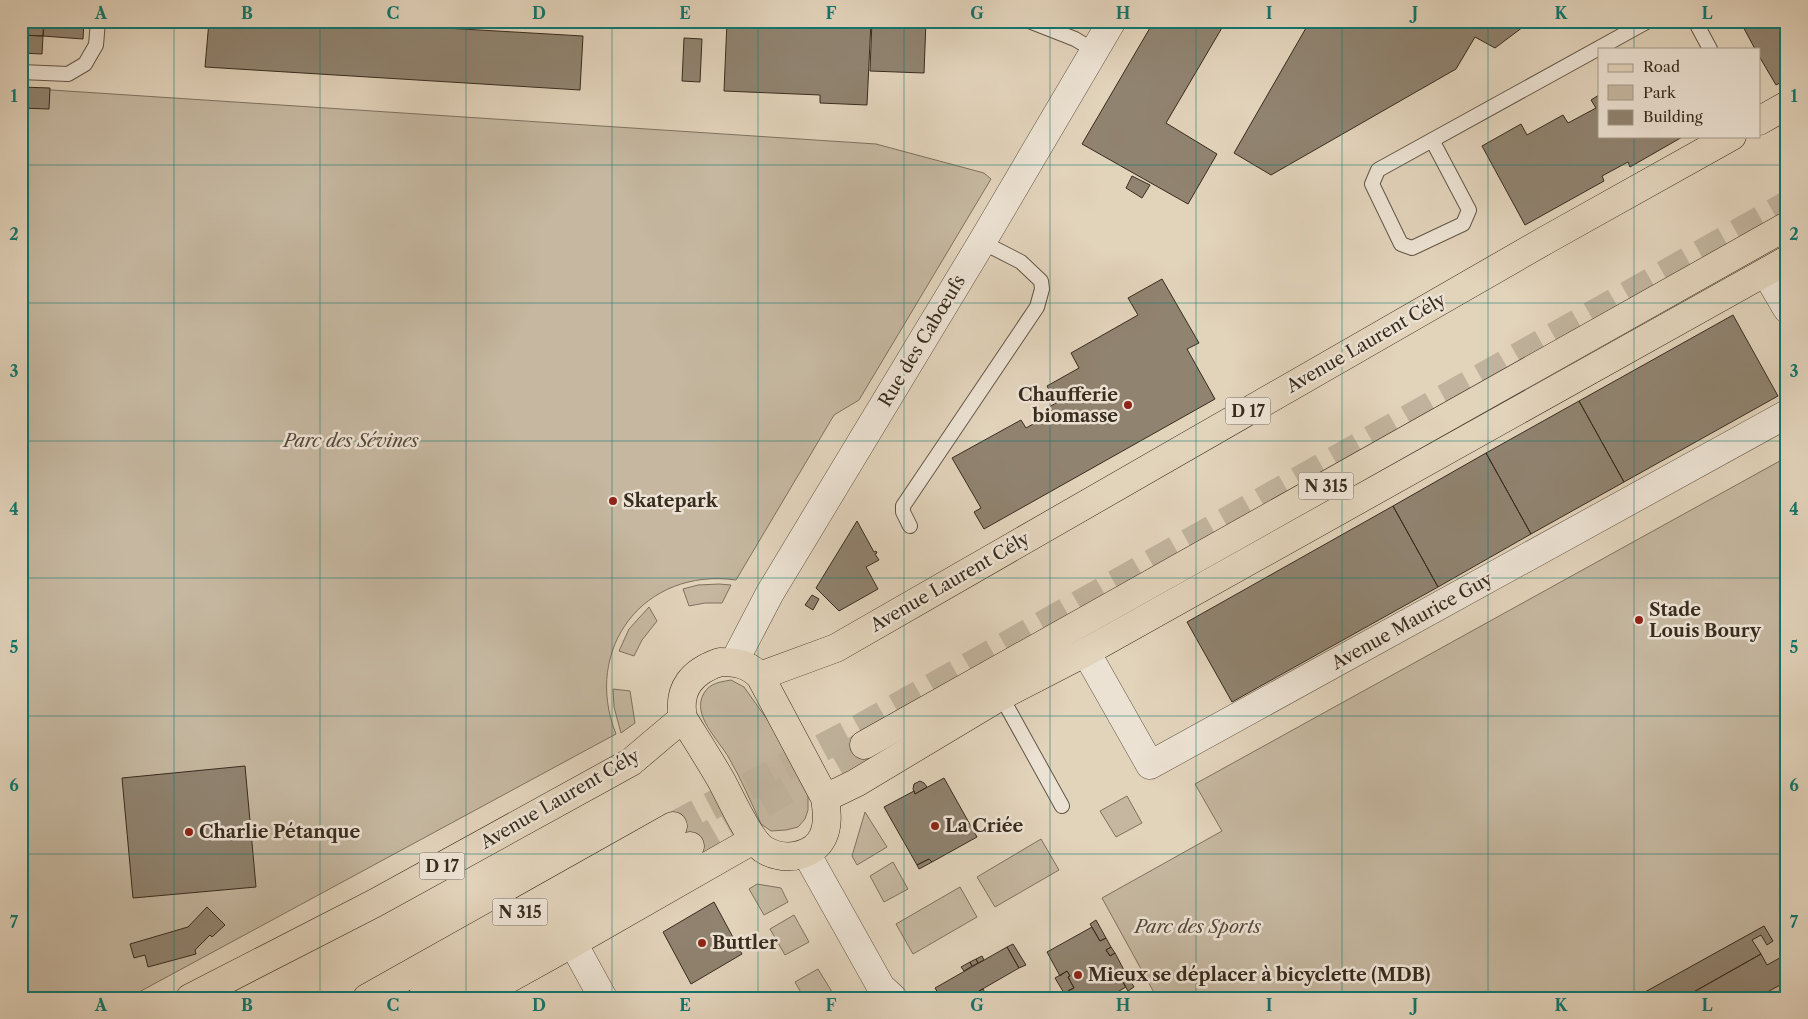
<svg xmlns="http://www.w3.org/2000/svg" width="1808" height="1019" viewBox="0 0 1808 1019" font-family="'Libre Caslon Text',serif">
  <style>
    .green { fill: #c5b7a0; stroke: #7e725f }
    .building { fill: #908370; stroke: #382c1e }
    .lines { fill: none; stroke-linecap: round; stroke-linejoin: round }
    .trunk-tunnel { stroke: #c0b29c; stroke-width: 28; stroke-dasharray: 28 14; stroke-linecap: butt }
    .service-casing { stroke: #625645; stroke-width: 16 }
    .minor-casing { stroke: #625645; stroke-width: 29 }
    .primary-casing { stroke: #382c1e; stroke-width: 29 }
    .trunk-casing { stroke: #382c1e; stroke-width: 29 }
    .service { stroke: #ece2d3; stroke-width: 14 }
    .minor { stroke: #ece2d3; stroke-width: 28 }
    .primary { stroke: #e2d3bb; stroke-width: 28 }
    .trunk { stroke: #e2d3bb; stroke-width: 28 }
    .grid { fill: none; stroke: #0f766e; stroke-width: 1; stroke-opacity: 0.55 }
    .poi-dot { fill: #8f2418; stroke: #ece2d3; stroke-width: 2 }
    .labels { text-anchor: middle; stroke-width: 5; stroke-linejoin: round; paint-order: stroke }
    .shield { fill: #ece2d3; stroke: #6e6354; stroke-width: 1 }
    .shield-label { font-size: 16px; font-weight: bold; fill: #382c1e }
    .street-label { font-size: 18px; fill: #382c1e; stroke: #ece2d3 }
    .poi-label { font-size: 18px; font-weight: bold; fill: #382c1e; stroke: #ece2d3; text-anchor: start }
    .park-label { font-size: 18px; font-style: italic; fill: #544838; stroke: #ece2d3 }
    .neatline { fill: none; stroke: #0f766e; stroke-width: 2 }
    .grid-label { font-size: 16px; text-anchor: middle; font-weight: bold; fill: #0f766e }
  </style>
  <rect width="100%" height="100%" fill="#e2d3bb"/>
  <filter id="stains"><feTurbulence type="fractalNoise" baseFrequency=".004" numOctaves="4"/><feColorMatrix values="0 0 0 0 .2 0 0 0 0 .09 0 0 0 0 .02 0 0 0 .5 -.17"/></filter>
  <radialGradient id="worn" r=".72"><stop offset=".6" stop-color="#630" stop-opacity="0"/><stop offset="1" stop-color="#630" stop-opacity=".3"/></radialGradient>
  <path class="green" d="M21 88 876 144 984 173 991 179 859 400 834 415 736 580C644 567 582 649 616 734L128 998H21Z
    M1787 457V998H1157L1102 898 1222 831 1195 784Z
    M719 584 731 585 722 603H705L689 606 683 589 698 585Z
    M649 607 657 621 642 640 634 656 619 651 629 629Z
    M731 680 744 687 769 722 808 794V810L805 819 798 827 786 830 771 831 761 824C751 802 741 779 729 758 718 739 691 715 704 693 710 683 720 682 731 680Z
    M613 689 630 691 635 723 621 733 614 707Z
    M1127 796 1142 823 1116 837 1100 811Z
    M865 812 887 847 857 865 852 856Z
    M1041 839 1059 870 995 907 977 877Z
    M893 862 908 889 884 902 870 876Z
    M757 884 781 888 788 902 764 915 749 889Z
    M960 887 977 917 913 954 896 924Z
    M794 915 809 942 785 955 770 929Z
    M818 969 834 995 829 998H804L795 982Z"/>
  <path class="building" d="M21 21H44L43 36 21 35Z
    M44 21H84L83 39 43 36Z
    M209 21H324L583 36 580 90 205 67Z
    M727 21H871L867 105 820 103V95L724 91Z
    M872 21H926L924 73 870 71Z
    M1154 21H1226L1166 123 1217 154 1188 204 1082 144Z
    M1310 21H1531L1495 48 1475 37 1456 69 1271 175 1234 153Z
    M1740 21H1787V79L1776 85 1759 56V49H1755Z
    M21 35 43 36 42 54 21 53Z
    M684 38 702 39 700 82 682 81Z
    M21 87 50 88 49 109 21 108Z
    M1599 95V136H1684L1630 167 1628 162 1602 176 1604 181 1525 225 1482 146 1521 124 1527 135 1563 115 1568 123 1596 108 1591 100Z
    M1132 176 1150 185 1142 198 1126 188Z
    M1162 279 1199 343 1187 349 1215 399 984 529 974 512 981 508 952 458 1021 420 1026 428 1053 413 1049 407 1056 403 1047 386 1079 368 1071 353 1138 315 1128 298Z
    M1733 315 1778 396 1624 482 1579 401Z
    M1579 401 1624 482 1531 534 1486 453Z
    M1486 453 1531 534 1438 587 1393 506Z
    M1393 506 1438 587 1232 702 1187 622Z
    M857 521 874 552 876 551 877 553 875 554 879 560 866 567 878 589 839 611 816 588Z
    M812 595 819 599 813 610 805 605Z
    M245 766 256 887 133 898 122 778Z
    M944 778 977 837 932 862 929 859 917 865 884 807 914 791 915 794Z
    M920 781 924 783 927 787 915 794 913 789 914 784Z
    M929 859 932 862 919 869 917 865Z
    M714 902 742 954 691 984 663 932Z
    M207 907 225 925 212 937 210 935 195 950 196 954 148 967 145 955 134 958 130 944 188 927Z
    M1096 920 1106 938 1100 941 1090 924Z
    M1764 926 1773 941 1767 945 1761 935 1752 940 1761 954 1683 998H1648L1645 992Z
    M1092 927 1100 941 1106 938 1111 947 1106 950 1110 956 1115 953 1124 970 1118 974 1126 987 1107 998H1073L1069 990 1074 988 1068 977 1070 976 1067 971 1060 976 1047 952Z
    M1013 944 1026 965 1019 968 1007 947Z
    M1007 947 1019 968 979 991 983 998H941L935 988Z
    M1111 947 1115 953 1110 956 1106 950Z
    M1761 954 1767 965 1787 954V981L1757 998H1683Z
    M982 956 984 960 978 963 976 959Z
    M976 959 978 963 972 966 970 962Z
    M970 962 972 966 964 971 961 967Z
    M1124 970 1134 987 1128 991 1118 974Z
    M1067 971 1070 976 1068 977 1074 988 1064 993 1055 978Z
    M983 989 988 998H983L979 991Z"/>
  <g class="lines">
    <path class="trunk-tunnel" d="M673 826 856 730 1787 205
      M690 846 864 745"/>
    <g class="service-casing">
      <path id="service" d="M1029 21 1075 39 1095 51
        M1695 21 1710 49
        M21 72 68 74 85 64 96 45 98 21
        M1432 140 1469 210 1463 224 1412 248 1401 244 1372 184 1378 170 1648 21
        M910 526 903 512V506L1037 307 1042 289 1041 281 1021 262 982 242
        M1001 696 1062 806"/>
    </g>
    <g class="minor-casing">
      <path id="minor" d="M1766 273 1787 309
        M1086 652 1150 765 1787 414
        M734 662 770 593 982 242 1112 21
        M806 853 881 987 893 998
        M573 943 603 998"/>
    </g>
    <g class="primary-casing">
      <path id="primary" d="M1759 121 1787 105
        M720 662C736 662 748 664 760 676L825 798C828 816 829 836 814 848 799 859 778 859 763 849 748 838 731 798 721 780 709 759 696 739 683 718 677 688 693 671 720 662Z
        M760 676 836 648 1546 240 1732 136
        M825 798 856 783 1001 696 1086 652 1787 260
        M190 998 375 903 631 762 683 718
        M474 998 573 943 753 840"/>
    </g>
    <g class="trunk-casing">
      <path id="trunk" d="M864 745 1787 226
        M367 998 673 826
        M422 998 690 846"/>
    </g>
    <use href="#service" class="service"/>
    <use href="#minor" class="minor"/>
    <use href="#primary" class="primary"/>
    <use href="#trunk" class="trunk"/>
  </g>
  <path class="grid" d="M174 21V998M320 21V998M466 21V998M612 21V998M758 21V998M904 21V998M1050 21V998M1196 21V998M1342 21V998M1488 21V998M1634 21V49M1634 136V998M21 165H1787M21 303H1787M21 441H1787M21 578H1787M21 716H1787M21 854H1787"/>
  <g class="poi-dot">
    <circle cx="1128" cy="405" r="5"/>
    <circle cx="613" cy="501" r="5"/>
    <circle cx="1639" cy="620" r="5"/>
    <circle cx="935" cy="826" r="5"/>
    <circle cx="189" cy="832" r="5"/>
    <circle cx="702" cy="943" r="5"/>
    <circle cx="1078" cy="975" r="5"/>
  </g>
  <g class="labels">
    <g class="shield">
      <rect x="1225.5" y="397.5" width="45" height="27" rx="4"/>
      <rect x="1298.5" y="472.5" width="55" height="27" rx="4"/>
      <rect x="419.5" y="852.5" width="45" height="27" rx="4"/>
      <rect x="492.5" y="898.5" width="55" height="27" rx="4"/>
    </g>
    <g class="shield-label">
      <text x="1248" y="417">D 17</text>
      <text x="1326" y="492">N 315</text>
      <text x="442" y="872">D 17</text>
      <text x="520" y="918">N 315</text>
    </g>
    <g class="street-label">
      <text transform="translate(922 341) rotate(-59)" y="6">Rue des Cabœufs</text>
      <text transform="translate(1366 343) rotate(-30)" y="6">Avenue Laurent Cély</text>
      <text transform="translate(950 582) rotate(-30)" y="6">Avenue Laurent Cély</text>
      <text transform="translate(1412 621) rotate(-29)" y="6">Avenue Maurice Guy</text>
      <text transform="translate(560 799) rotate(-30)" y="6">Avenue Laurent Cély</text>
    </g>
    <g class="poi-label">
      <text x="1118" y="401" text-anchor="end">Chaufferie<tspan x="1118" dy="21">biomasse</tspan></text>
      <text x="623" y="507">Skatepark</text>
      <text x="1649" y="616">Stade<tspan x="1649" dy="21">Louis Boury</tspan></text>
      <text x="945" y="832">La Criée</text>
      <text x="199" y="838">Charlie Pétanque</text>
      <text x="712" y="949">Buttler</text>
      <text x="1088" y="981">Mieux se déplacer à bicyclette (MDB)</text>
    </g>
    <g class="park-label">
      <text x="351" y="447">Parc des Sévines</text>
      <text x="1198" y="933">Parc des Sports</text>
    </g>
  </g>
  <rect width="1808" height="1019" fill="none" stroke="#e2d3bb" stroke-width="55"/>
  <rect x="1598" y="48" width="162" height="90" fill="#ece2d3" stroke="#a4998b"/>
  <rect x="1608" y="64" width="25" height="8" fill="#e2d3bb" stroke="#a4998b"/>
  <text x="1643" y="72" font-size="15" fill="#382c1e">Road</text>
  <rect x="1608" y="85" width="25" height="15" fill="#c5b7a0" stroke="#a4998b"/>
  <text x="1643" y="98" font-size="15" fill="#382c1e">Park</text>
  <rect x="1608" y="110" width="25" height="15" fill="#908370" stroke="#a4998b"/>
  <text x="1643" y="122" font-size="15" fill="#382c1e">Building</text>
  <rect x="28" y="28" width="1752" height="964" class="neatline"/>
  <g class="grid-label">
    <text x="101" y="19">A</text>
    <text x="247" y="19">B</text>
    <text x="393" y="19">C</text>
    <text x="539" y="19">D</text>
    <text x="685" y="19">E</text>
    <text x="831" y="19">F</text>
    <text x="977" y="19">G</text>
    <text x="1123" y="19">H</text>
    <text x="1269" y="19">I</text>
    <text x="1415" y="19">J</text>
    <text x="1561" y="19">K</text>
    <text x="1707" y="19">L</text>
    <text x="14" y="102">1</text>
    <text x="1794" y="102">1</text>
    <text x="14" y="240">2</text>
    <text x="1794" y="240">2</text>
    <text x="14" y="377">3</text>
    <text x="1794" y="377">3</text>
    <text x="14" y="515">4</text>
    <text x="1794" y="515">4</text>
    <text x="14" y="653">5</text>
    <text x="1794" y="653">5</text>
    <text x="14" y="791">6</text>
    <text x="1794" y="791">6</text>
    <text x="14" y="928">7</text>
    <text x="1794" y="928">7</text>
    <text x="101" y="1011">A</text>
    <text x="247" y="1011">B</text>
    <text x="393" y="1011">C</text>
    <text x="539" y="1011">D</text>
    <text x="685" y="1011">E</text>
    <text x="831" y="1011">F</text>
    <text x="977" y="1011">G</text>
    <text x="1123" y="1011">H</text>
    <text x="1269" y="1011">I</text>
    <text x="1415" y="1011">J</text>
    <text x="1561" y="1011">K</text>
    <text x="1707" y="1011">L</text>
  </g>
  <rect width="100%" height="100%" filter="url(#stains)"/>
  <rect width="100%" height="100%" fill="url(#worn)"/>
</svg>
